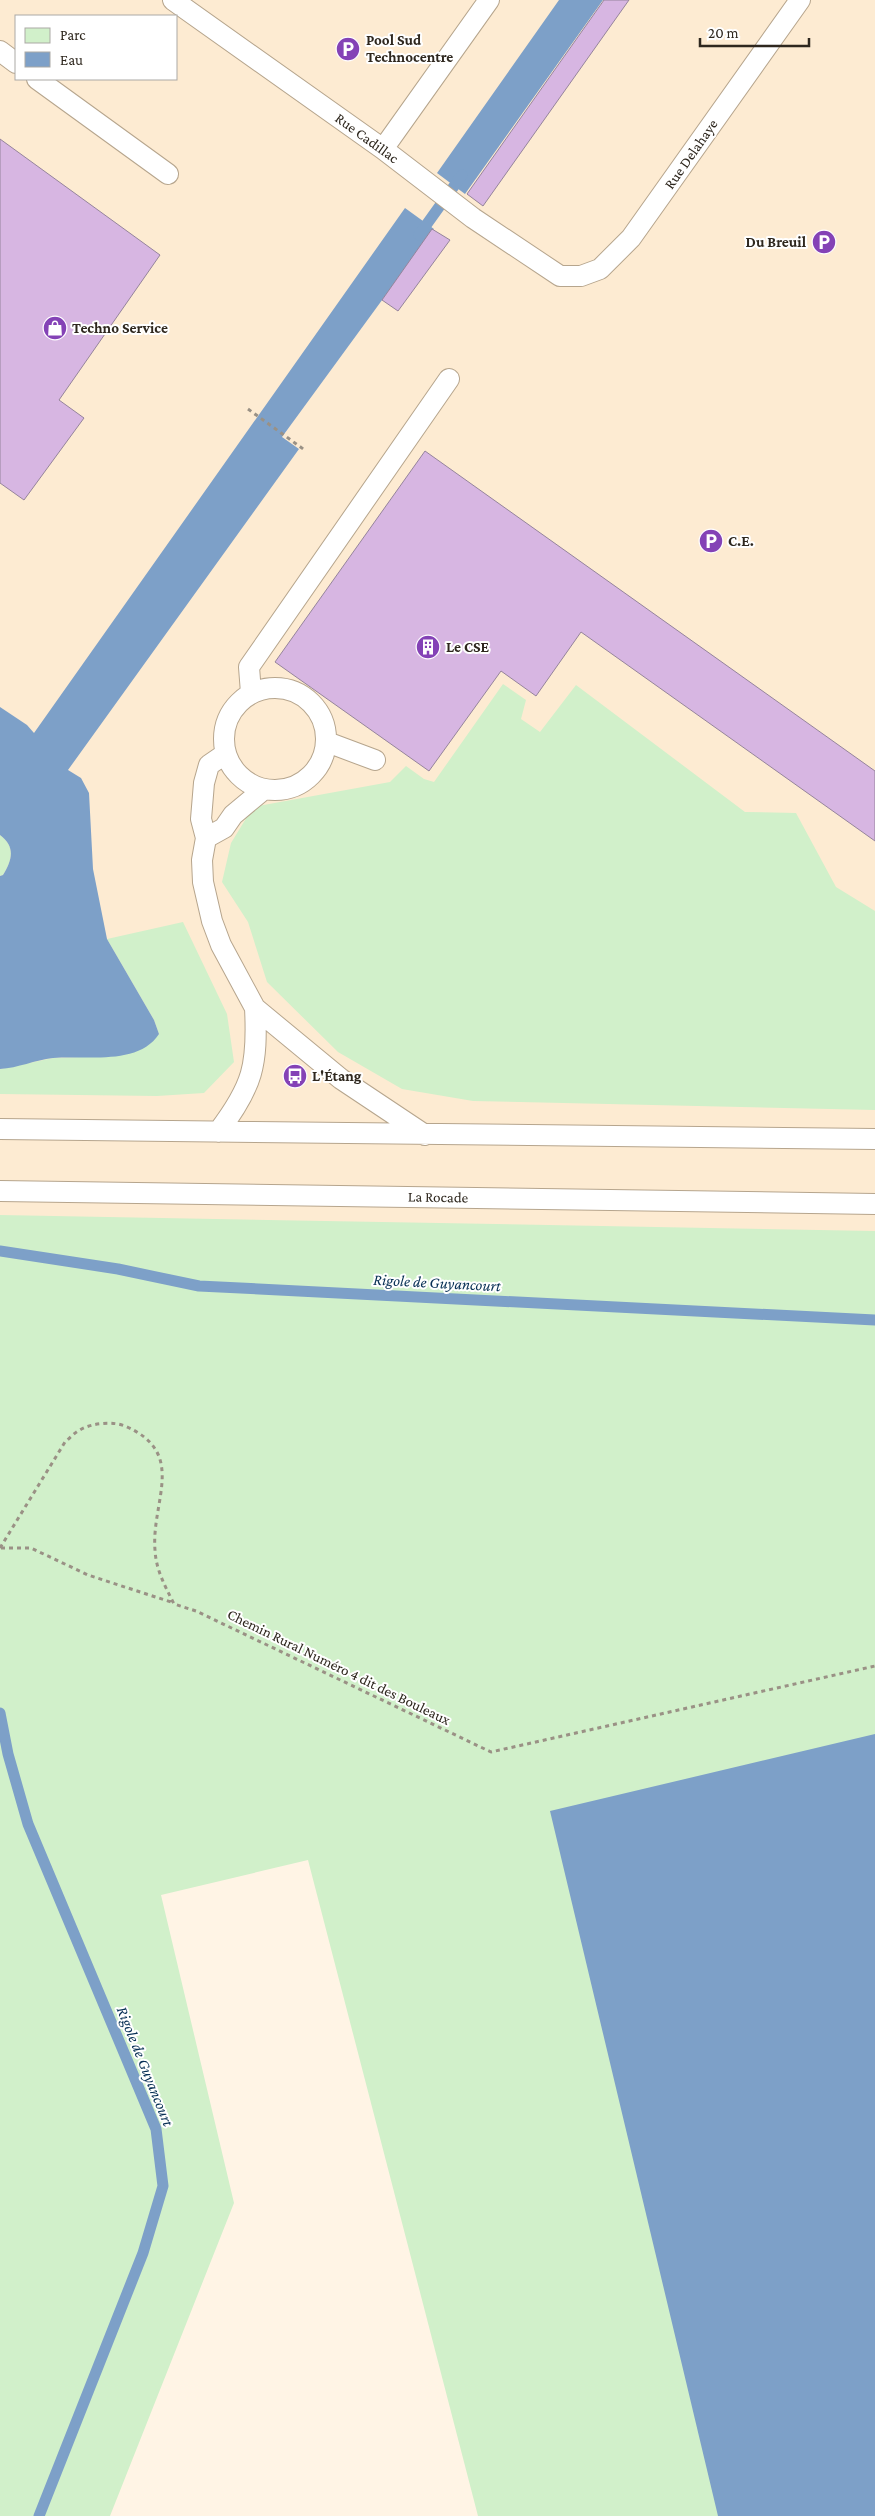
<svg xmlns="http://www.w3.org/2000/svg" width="875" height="2516" viewBox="0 0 875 2516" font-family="'Crimson Pro',serif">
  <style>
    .built { fill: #fdebd2; fill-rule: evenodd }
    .green { fill: #d1f0ca }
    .water { fill: #7da0c8 }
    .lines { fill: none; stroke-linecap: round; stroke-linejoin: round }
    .stream { stroke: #7da0c8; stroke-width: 11 }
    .building { fill: #d7b6e2; stroke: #95849b }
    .service-casing { stroke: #b6a58d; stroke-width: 22 }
    .path { stroke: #9a9185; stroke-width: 3; stroke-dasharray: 4 4; stroke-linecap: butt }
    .service { stroke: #fff; stroke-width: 20 }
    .labels { text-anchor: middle; stroke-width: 4; stroke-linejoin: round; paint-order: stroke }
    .poi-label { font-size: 15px; font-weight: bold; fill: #2e271e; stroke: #fff; text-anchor: start }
    .street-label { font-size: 15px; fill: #2e271e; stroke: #fff }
    .water-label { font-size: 16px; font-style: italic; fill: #072f54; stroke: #fff }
  </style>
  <rect width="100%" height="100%" fill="#fff4e5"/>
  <path class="built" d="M0 0H875V1311L0 1446ZM16 16H176V79H16Z"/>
  <path class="green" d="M503 684 526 700 521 719 540 732 576 685 745 812 796 813 836 887 875 911V1110L473 1101 402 1089 338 1052 267 982 248 922 222 882 231 843 253 807 390 782 406 766 424 779 434 782Z
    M0 835C16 847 12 860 3 875L0 876Z
    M183 922 227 1014 234 1062 204 1093 157 1096 0 1094V1069L53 1058 107 1056 159 1034 154 1020 107 939Z
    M0 1215 875 1231V2516H478L308 1860 161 1895 234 2203 110 2516H0Z"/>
  <path class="water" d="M559 0H603L465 194 437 173Z
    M405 208 434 229 282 437 299 449 68 770 81 778 89 793 93 869 107 939 154 1020 159 1034C138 1066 87 1055 53 1058 35 1060 18 1068 0 1069V876L3 875C12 860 16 847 0 835V707L27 725 34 733Z
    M875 1734V2516H718L550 1811Z"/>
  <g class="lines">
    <path class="stream" d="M419 235 462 175
      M0 1251 118 1269 199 1286 875 1320
      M0 1713 8 1754 28 1824 156 2129 163 2186 143 2253 39 2516"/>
  </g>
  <path class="building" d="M604 0H629L483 206 467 194Z
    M0 139 160 255 59 400 84 418 24 500 0 483Z
    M432 229 450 240 398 311 382 300Z
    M425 451 875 771V841L581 632 536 696 501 671 429 771 275 662Z"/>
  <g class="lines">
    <g class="service-casing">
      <path id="service" d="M173 0 383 149 473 218 560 276H581L600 269 631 238 800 0
        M0 51 16 63
        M37 79 168 174
        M383 149 489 0
        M224 739a51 51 0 1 1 102 0a51 51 0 1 1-102 0Z
        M251 693 249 667 449 379
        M327 742 375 760
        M225 754 209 765 204 783 201 819 206 838 202 860 203 882 212 921 221 945 255 1008
        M206 838 224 828 233 815 263 790
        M0 1129 875 1139
        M218 1132C253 1086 258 1065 255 1008L341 1079 425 1135
        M0 1191 875 1204"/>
    </g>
    <path class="path" d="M248 409 306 451
      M0 1548 65 1442C70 1438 75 1432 80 1430 91 1423 113 1421 125 1426 188 1453 151 1501 155 1550 156 1570 165 1586 174 1604L196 1611 491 1752 875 1666
      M1 1548H31L88 1575 174 1603"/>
    <use href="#service" class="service"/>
  </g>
  <defs>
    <g id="parking-disc" transform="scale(1.25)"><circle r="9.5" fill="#8442b6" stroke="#fff"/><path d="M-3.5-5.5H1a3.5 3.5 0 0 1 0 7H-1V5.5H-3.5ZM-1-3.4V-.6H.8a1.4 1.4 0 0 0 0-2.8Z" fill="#fff"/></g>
    <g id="shop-disc" transform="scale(1.25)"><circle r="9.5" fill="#8442b6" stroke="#fff"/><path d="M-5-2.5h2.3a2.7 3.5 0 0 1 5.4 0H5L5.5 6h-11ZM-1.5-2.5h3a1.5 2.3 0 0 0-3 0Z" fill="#fff"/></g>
    <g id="building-disc" transform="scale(1.25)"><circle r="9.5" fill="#8442b6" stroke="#fff"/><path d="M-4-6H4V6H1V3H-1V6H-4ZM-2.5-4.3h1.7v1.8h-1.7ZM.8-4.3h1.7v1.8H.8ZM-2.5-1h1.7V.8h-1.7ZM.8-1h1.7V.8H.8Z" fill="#fff"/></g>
    <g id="bus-disc" transform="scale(1.25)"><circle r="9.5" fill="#8442b6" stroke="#fff"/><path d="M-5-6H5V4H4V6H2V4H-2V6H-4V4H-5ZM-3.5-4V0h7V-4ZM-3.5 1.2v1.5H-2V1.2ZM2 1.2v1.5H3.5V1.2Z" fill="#fff"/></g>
  </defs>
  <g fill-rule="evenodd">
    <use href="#parking-disc" x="348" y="49"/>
    <use href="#parking-disc" x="824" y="242"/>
    <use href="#shop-disc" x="55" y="328"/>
    <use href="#parking-disc" x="711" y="541"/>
    <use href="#building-disc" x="428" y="647"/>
    <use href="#bus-disc" x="295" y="1076"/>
  </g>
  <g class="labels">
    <g class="poi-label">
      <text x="366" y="45">Pool Sud<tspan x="366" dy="17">Technocentre</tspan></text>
      <text x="806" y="247" text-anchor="end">Du Breuil</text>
      <text x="72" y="333">Techno Service</text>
      <text x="728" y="546">C.E.</text>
      <text x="446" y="652">Le CSE</text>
      <text x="312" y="1081">L'Étang</text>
    </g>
    <g class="street-label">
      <text transform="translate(367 138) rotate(36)" y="5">Rue Cadillac</text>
      <text transform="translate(691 154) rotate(-55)" y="5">Rue Delahaye</text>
      <text transform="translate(438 1197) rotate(1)" y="5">La Rocade</text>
      <text transform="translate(339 1667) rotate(26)" y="5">Chemin Rural Numéro 4 dit des Bouleaux</text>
    </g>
    <g class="water-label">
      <text transform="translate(437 1282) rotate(3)" y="6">Rigole de Guyancourt</text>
      <text transform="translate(146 2066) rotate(68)" y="6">Rigole de Guyancourt</text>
    </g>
  </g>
  <rect x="15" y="15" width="162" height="65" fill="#ffffff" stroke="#aba9a5"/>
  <rect x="25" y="28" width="25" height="15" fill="#d1f0ca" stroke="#aba9a5"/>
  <text x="60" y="40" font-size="15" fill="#2e271e">Parc</text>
  <rect x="25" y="52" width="25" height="15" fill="#7da0c8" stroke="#aba9a5"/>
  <text x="60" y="65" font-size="15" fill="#2e271e">Eau</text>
  <path d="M700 38v8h109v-8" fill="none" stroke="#2e271e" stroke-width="2.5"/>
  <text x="708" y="38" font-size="15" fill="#2e271e" stroke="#ffffff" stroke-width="4" paint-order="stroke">20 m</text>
</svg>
